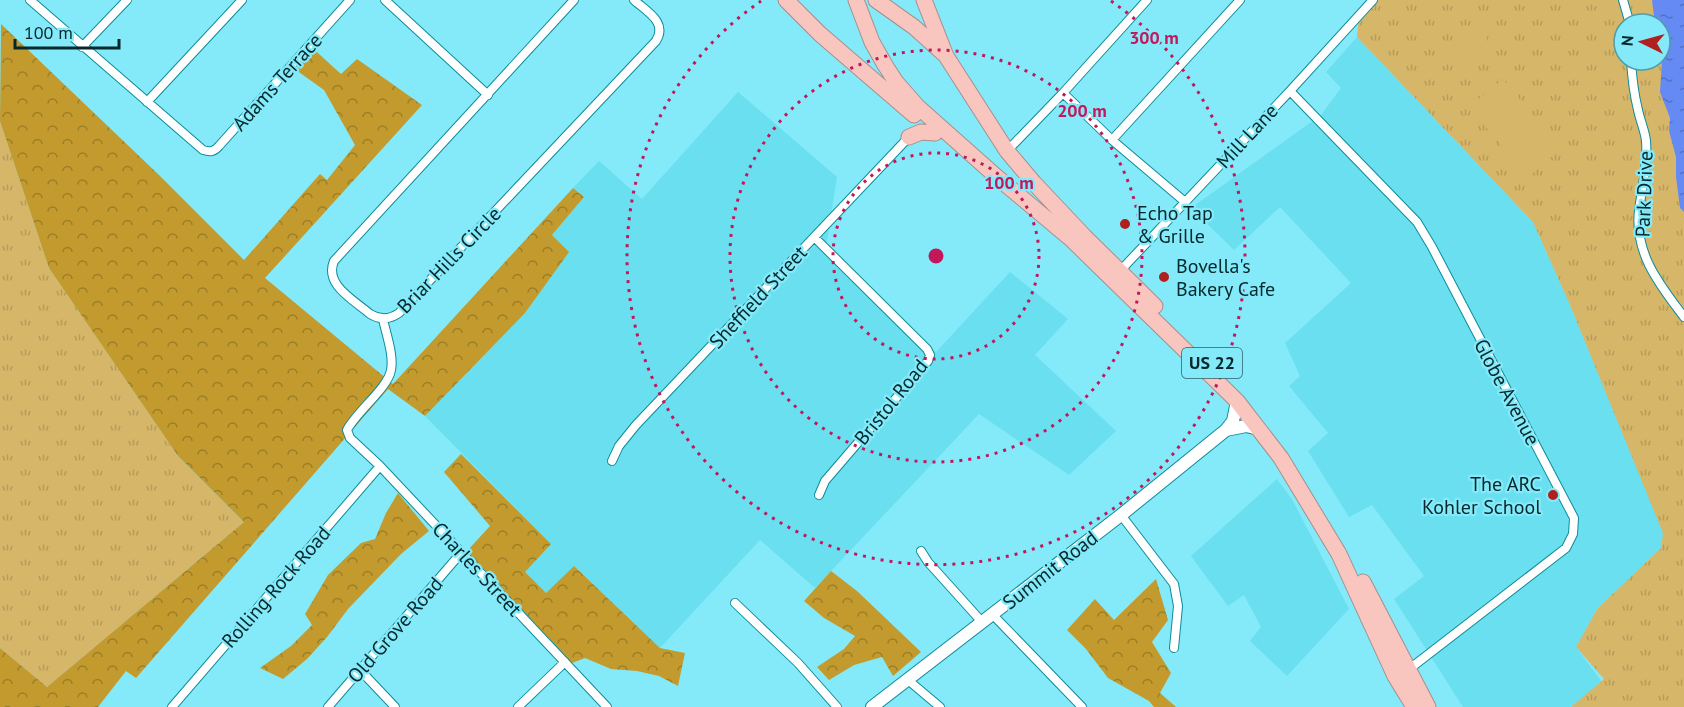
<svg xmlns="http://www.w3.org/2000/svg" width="1684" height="707" viewBox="0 0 1684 707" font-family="'PT Sans',sans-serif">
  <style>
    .built { fill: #6adfef }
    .grass { fill: url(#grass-tufts); fill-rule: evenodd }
    .forest { fill: url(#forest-crowns) }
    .pitch { fill: #d6b669 }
    .water { fill: url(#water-ripples) }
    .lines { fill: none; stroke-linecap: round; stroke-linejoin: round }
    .street-casing { stroke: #0e8b99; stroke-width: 10 }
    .secondary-casing { stroke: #0e8b99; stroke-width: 14 }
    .highway-casing { stroke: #a48f8c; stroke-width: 17 }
    .street { stroke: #fff; stroke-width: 8 }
    .secondary { stroke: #fff; stroke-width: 12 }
    .highway { stroke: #f9c6bf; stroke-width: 15 }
    .ring { fill: none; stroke: #c2185b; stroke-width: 3; stroke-dasharray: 3 6 }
    .poi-dot { fill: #b0201e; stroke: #84eaf9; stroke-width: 2 }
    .labels { text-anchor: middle; stroke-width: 4.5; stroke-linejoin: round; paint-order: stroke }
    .shield { fill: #84eaf9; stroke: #2b626a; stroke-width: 1.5 }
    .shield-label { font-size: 18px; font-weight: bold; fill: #05282c }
    .street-label { font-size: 20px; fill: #05282c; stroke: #84eaf9 }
    .poi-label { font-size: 20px; fill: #05282c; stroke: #84eaf9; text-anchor: start }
    .centre { fill: #c2185b; stroke: #84eaf9; stroke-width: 3 }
    .ring-label { font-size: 18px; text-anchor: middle; font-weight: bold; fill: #c2185b; stroke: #84eaf9; stroke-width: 4.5; stroke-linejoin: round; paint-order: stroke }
  </style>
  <defs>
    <pattern id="grass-tufts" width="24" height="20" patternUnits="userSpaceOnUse" patternTransform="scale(1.5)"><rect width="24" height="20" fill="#d6b669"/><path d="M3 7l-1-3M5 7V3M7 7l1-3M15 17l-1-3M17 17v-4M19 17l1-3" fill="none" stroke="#b69c5b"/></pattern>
    <pattern id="forest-crowns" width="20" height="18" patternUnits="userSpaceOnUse" patternTransform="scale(1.5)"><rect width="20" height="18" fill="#c29a2d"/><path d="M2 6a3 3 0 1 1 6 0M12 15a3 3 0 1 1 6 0" fill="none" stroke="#9c7e27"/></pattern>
    <pattern id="water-ripples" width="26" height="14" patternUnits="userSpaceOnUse" patternTransform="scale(1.5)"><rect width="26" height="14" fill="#668af3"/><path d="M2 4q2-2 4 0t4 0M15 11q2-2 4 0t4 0" fill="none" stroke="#5271c5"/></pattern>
  </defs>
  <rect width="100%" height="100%" fill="#84eaf9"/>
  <path class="built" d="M1357 37 1533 222 1570 305 1664 533 1661 548 1597 609 1576 647 1602 682 1571 707H1463L1394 599 1424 576 1372 505 1349 517 1308 451 1328 433 1289 386 1300 376 1285 343 1351 283 1280 207 1234 250 1191 208 1321 115 1341 88 1326 72Z
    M738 92 837 177 826 247 936 352 1010 272 1068 319 1035 355 1116 431 1069 475 979 414 815 588 760 540 660 648 574 566 545 594 524 572 551 544 425 416 525 313 568 251 552 235 584 197 573 188 599 161 642 199Z
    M1277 479 1293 501 1349 609 1287 676 1250 641 1261 627 1244 595 1228 606 1191 556Z"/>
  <path class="grass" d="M1373 0H1684V707H1571L1604 679 1576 647 1597 609 1661 548 1663 533 1570 305 1533 222 1357 37 1359 15ZM1624 24H1660V60H1624Z
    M0 121 49 268 178 456 244 522 47 687 0 648Z"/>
  <path class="forest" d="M1 24 160 176 244 260 320 174 327 180 355 145 324 90 289 65 308 44 341 74 357 59 422 105 265 278 393 384 573 188 584 197 552 235 569 252 525 313 425 416 388 389 136 678 126 671 98 707H0V648L47 687 244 522 178 456 49 268 0 121Z
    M461 454 551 544 525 572 546 593 574 566 660 648 685 653 678 686 659 676 637 671 611 669 585 658 572 663 467 551 490 526 444 472Z
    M398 493 429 531 401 554 348 609 327 637 307 659 283 679 260 668 291 646 312 625 305 614 328 575 361 543 375 539 386 513Z
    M831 571 857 591 921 652 893 676 882 657 854 665 829 680 817 667 844 649 855 636 824 618 804 601Z
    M1156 579 1168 620 1152 642 1171 673 1160 693 1176 707H1154L1149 701 1108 678 1086 649 1067 630 1095 599 1114 620Z"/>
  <path class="pitch" d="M1470 27 1488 30 1484 64 1450 62C1451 42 1448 32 1470 27Z
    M1503 79 1561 149 1528 177 1469 107Z"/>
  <path class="water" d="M1652 0H1684V212L1680 208 1676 177V157L1669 131 1670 118 1660 92 1662 60 1660 24H1655Z"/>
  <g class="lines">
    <g class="street-casing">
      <path id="street" d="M30 0 203 150C210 152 214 152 219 146L350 0
        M385 0 488 95
        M574 0 334 261C324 285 354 300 370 314 380 320 389 320 399 313L656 41C668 22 646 11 634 0
        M1623 0 1630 24
        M82 47 127 0
        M1631 60C1632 77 1634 94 1638 110 1640 120 1645 131 1646 141 1648 164 1642 188 1639 210 1634 254 1660 285 1684 317
        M1290 91 1417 222 1432 247 1574 518 1573 534 1566 548 1408 670
        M1063 93 1112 140 1184 201
        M147 102 242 0
        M1112 140 1240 0
        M1007 151 1063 93 1147 0
        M814 237 927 349 930 355 928 361 825 481 819 495
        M1120 271 1290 91 1373 0
        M383 319C386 334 394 355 391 370 388 388 357 411 347 430L350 438 380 466 607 707
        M612 461 619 446 636 425 909 137
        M1121 515 1174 584 1178 606 1174 648
        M921 551 928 562 982 622
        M735 603 798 663 837 707
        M992 614 1082 707
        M360 670 395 707
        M908 680 940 707
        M172 707 380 466
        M328 707 461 553
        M518 707 565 662"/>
    </g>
    <g class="secondary-casing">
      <path id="secondary" d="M1226 430 1246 426 1259 429
        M872 707 1121 515 1226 430 1233 421 1237 401"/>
    </g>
    <g class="highway-casing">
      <path id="highway" d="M786 0 820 34 914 115
        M856 0 872 42 885 65 896 82 917 106 998 178 1071 239 1237 401 1281 458 1339 554 1395 676 1414 707
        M876 0 914 27 944 54
        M924 0 946 56 1007 151 1034 183 1084 236 1155 306
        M909 137 921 132 935 133
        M1363 582 1428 707"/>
    </g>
    <use href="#street" class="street"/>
    <use href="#secondary" class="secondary"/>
    <use href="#highway" class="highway"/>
  </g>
  <g class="ring">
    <circle cx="936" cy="256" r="103"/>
    <circle cx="936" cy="256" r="206"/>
    <path d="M1111 1A309 309 0 1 1 761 1"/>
  </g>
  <g class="poi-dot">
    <circle cx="1125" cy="224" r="6"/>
    <circle cx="1164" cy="277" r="6"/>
    <circle cx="1553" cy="495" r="6"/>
  </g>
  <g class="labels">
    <rect class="shield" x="1182" y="348" width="60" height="30" rx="4.5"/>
    <g class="shield-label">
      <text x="1212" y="369">US 22</text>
    </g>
    <g class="street-label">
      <text transform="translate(277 82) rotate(-48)" y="7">Adams Terrace</text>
      <text transform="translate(1247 136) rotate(-47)" y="7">Mill Lane</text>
      <text transform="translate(1644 194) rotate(-88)" y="7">Park Drive</text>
      <text transform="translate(449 260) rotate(-46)" y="7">Briar Hills Circle</text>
      <text transform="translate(758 297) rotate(-47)" y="7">Sheffield Street</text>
      <text transform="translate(1507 392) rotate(62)" y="7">Globe Avenue</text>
      <text transform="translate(891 402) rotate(-51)" y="7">Bristol Road</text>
      <text transform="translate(477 569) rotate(47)" y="7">Charles Street</text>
      <text transform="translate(1050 570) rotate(-38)" y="7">Summit Road</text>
      <text transform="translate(276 587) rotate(-49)" y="7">Rolling Rock Road</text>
      <text transform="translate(395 630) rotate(-49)" y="7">Old Grove Road</text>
    </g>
    <g class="poi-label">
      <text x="1137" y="220">Echo Tap<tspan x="1137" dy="23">&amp; Grille</tspan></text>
      <text x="1176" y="273">Bovella's<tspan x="1176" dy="23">Bakery Cafe</tspan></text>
      <text x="1541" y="491" text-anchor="end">The ARC<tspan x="1541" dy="23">Kohler School</tspan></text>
    </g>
  </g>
  <circle cx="936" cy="256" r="9" class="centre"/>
  <g class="ring-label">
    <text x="1154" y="44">300 m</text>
    <text x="1082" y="117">200 m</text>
    <text x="1009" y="189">100 m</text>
  </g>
  <g transform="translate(1642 42) rotate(275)"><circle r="28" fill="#84eaf9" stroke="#519ca7" stroke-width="1.5"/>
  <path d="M0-4.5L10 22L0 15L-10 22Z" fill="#b0201e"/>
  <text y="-9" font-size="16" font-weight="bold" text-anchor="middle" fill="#05282c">N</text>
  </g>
  <path d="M15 39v9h104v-9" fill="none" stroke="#05282c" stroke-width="3"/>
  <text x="24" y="39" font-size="18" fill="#05282c" stroke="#84eaf9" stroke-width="4.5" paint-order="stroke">100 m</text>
</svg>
